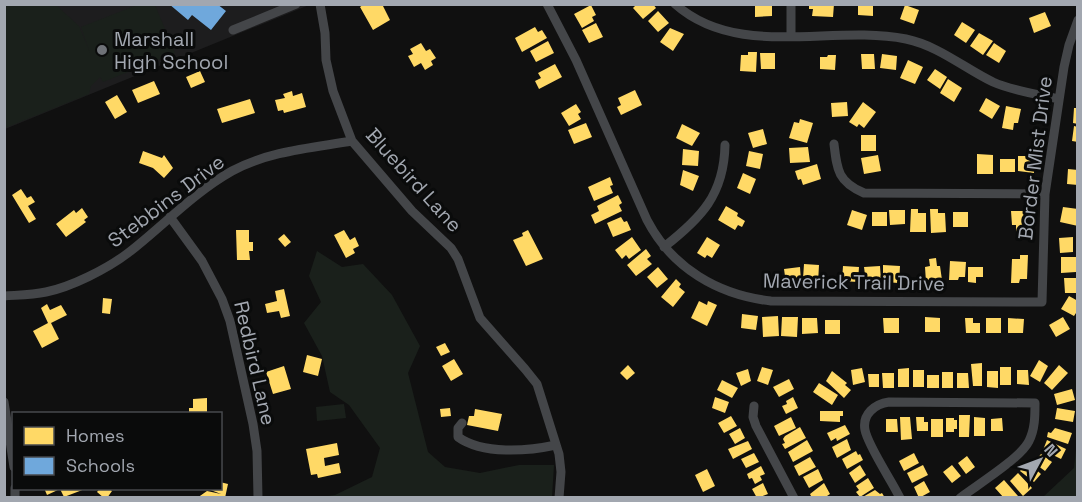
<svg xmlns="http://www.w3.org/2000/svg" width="1082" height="502" viewBox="0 0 1082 502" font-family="'Space Grotesk',sans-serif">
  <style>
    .built { fill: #1d1d1e }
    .green { fill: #1a201b }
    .homes { fill: #ffd966 }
    .schools { fill: #6fa8dc }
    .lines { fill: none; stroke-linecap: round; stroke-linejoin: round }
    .minor { stroke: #444649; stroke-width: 9 }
    .poi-dot { fill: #6f7278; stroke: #0a0b0b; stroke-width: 2 }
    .labels { text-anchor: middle; stroke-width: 6; stroke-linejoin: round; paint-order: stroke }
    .poi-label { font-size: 20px; fill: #a2a7b0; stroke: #0a0b0b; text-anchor: start }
    .street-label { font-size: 20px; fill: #a2a7b0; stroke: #0a0b0b }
  </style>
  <rect width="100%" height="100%" fill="#101010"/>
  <path class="built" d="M5 5H309L5 129Z"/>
  <path class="green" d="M5 4 56 5 79 26 90 53 81 27 137 5H155L175 53 103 82 100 77 91 86 89 94 5 128Z
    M317 251 342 267 363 264 392 295 420 346 408 373 428 452 445 467 480 473 519 465H554L552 497H321L335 495 372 477 380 448 349 405 330 392 322 356 304 323 321 302 309 276Z
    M344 404 346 418 317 421 316 407Z
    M1077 441V497H1043L1074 468Z"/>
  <path class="homes" d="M364 4H382L390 20 373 30 360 7Z
    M637 4H653L656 8 643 19 633 8Z
    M755 4H772V16L755 17Z
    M809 4H834L833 17 812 16 813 9H809Z
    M858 4H873V16L858 15Z
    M591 5 596 15 592 17 594 21 582 28 574 14Z
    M905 5 919 10 914 24 900 19Z
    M658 11 669 23 658 32 648 21Z
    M1045 12 1051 26 1034 33 1029 18Z
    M962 22 975 30 966 43 954 35Z
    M596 23 603 37 589 43 582 30Z
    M535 27 538 32 542 30 547 38 522 52 515 38Z
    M670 28 684 34 673 51 660 42Z
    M979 33 993 41 983 55 970 46Z
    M548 41 554 53 536 62 530 51Z
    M421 43 426 51 430 49 436 58 431 61 433 65 425 70 421 63 414 67 408 56 413 54 410 49Z
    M994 43 1006 51 999 63 986 55Z
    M748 52H757L756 72 740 71 741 55H748Z
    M760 53H775V69H761Z
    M861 54H874L875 69H862Z
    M882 54 897 56 896 70 880 68Z
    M828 55H836L835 70 820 69V57H827Z
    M908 60 923 67 915 84 900 78Z
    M555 64 562 77 539 89 535 81 541 78 538 73Z
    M935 69 947 77 940 89 927 80Z
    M200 71 205 82 191 88 186 77Z
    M948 79 962 88 954 102 940 93Z
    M154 81 160 94 138 103 132 90Z
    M635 90 642 105 621 115 617 107 621 105 618 98Z
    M292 91 293 96 302 93 306 107 284 113 283 110 278 111 275 100 285 98 283 94Z
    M117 95 127 112 115 119 105 102Z
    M986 98 1000 106 992 119 979 111Z
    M250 99 255 113 222 123 217 109Z
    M847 102 848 116 832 117 831 103Z
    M863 102 876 112 864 128 859 124 857 127 849 122Z
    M576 104 581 112 578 114 581 119 569 126 561 113Z
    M1006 106 1021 109 1018 123H1014L1013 130 1002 128Z
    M1074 108H1078V124L1073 123Z
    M800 119 813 123 807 143 789 138 794 122 799 123Z
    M586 123 592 137 574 144 568 130Z
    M682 124 700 133 692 146 676 138Z
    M1074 126 1078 127V142L1072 141Z
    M763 129 767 144 753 148 748 133Z
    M861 135H876V151H861Z
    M808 147 810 162 790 163 789 148Z
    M683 149 699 151 698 166 682 165Z
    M143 151 162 158 164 155 173 168 164 178 153 168 139 163Z
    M749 151 763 154 760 169 746 166Z
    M977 154 993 155V174H977Z
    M878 155 881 171 864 174 861 158Z
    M1018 156H1034V173L1018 171Z
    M1000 159H1015V172H1000Z
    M817 164 821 179 803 185 801 179 798 180 795 171Z
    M1068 169 1078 170V185L1067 184Z
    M683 170 699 176 693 191 680 185Z
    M743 173 756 179 750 194 737 188Z
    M610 177 613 185 610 186 613 193 594 201 588 187Z
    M21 189 27 198 31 196 35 202 28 206 36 219 29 223 12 195Z
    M618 195 622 203 619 205 622 211 595 224 591 215 599 211 597 206Z
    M726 206 738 213 737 216 745 221 742 227 738 225 735 230 718 220Z
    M1063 207 1078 209V226L1060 222Z
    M82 208 88 217 84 220 86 222 66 237 56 224 74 210 76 213Z
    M911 209H918V213H926V232H910Z
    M930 209H938V213H945L946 232 931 233Z
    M852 210 867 215 862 230 847 225Z
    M889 210H905V224L890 225Z
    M1011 211H1026L1027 232 1016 233V225H1012Z
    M872 212H887V226H872Z
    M953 212H968V227H953Z
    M621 217 624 222 627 221 631 230 613 237 607 223Z
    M236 230H249V242H253V251H249L250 260H237Z
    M344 230 350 240 355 237 359 246 353 249 355 253 346 258 334 235Z
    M528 230 543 259 526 266 513 240 523 236 522 233Z
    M284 234 291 242 285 247 278 239Z
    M632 237 641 250 629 259 626 255 622 259 615 250Z
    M707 237 720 245 712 258 707 255 705 258 697 253Z
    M1073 237V252L1060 253 1059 238Z
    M646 249 651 256 647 259 652 264 636 276 627 265Z
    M1020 255H1028L1027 279H1020L1019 283H1011L1012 259H1020Z
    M1061 257H1076V272L1061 273Z
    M936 258 937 266H940L942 280 926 282 925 267 930 266 929 259Z
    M950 261 966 262 965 277H959L958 280H949Z
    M804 264 819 265 818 283 810 282V279H803Z
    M883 265 900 266 899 283 883 282Z
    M843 266 859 267 858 282 842 281Z
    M880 266 881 281 866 282 864 267Z
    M658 267 668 279 657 288 647 277Z
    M800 267 801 281 786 283 784 269Z
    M968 267H983V277H976V283L968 282Z
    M1064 278H1078V293H1065Z
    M676 279 681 284 679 287 685 292 673 307 661 297Z
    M284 289 290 316 281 318 279 311 267 313 265 304 277 301 275 291Z
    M1069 296 1078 301V310L1074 316 1061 309Z
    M103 298 112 299 110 314 102 313Z
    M699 301 707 305 708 301 717 305 707 326 691 318Z
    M47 304 50 310 61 305 67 315 51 323 59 339 42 348 33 331 48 323 41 308Z
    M742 314 758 316 756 330 741 328Z
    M778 316 779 336 763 337 762 317Z
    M782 317H798L797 337 781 336Z
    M925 317 940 318V332H925Z
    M1063 317 1070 329 1056 337 1049 325Z
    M802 318H817L818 333 802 334Z
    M883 318H899V333H884Z
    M965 318H973V323H980V333H966Z
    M986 318H1001V333H986Z
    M1008 318 1024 319 1023 333H1008Z
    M825 320H840V334H825Z
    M445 343 450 352 441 356 436 347Z
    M307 355 322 359 318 376 303 372Z
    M454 359 463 374 451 381 442 366Z
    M1039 360 1048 366 1040 382 1030 376Z
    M982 363V386H973L971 364Z
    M628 365 635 373 627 380 620 373Z
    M1059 365 1068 373 1052 390 1044 383Z
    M284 366 291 389 273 394 266 372Z
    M762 367 773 370 768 385 757 381Z
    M1000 367H1011V385H1000Z
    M862 368 865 382 853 385 851 370Z
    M909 368V387H898V369Z
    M748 369 751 381 741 386 736 373Z
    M913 370H924V387H913Z
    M1017 370H1028L1029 385 1017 384Z
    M832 371 847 383 845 385 851 390 844 398 826 381Z
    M987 371H998V388L987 387Z
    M942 372H953V388H942Z
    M882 373H894V388H883Z
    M957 373H968L969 388H957Z
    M868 374H879V387H869Z
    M927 375H939V388H927Z
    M789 379 794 389 779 397 773 387Z
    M722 380 738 388 732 398 717 390Z
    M819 383 838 395 832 405 813 392Z
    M1072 389 1075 400 1057 405 1054 394Z
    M715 397 729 402 725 413 712 408Z
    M793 397 798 408 786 414 782 406 787 404 786 401Z
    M207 398V414H189V408H193V399Z
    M450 408 451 416 441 417 440 409Z
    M1057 408 1075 411 1073 422 1055 419Z
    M475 409 502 414 498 431 467 425 469 416H474Z
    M820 411H843V416H840V422L820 421Z
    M959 415H970L969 437H959Z
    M731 416 737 426 724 433 718 423Z
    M791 417 796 428 779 436 774 426Z
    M900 417H910L912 439 901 440Z
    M916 417H924V422H928V431H917Z
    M974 417 985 418V436H974Z
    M946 418H954V420H957V429H954V432H946Z
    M1002 418 1003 431H991V419Z
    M886 419H897L898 432H886Z
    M931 419H943V437H931Z
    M845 425 850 434 837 441 836 438 831 441 827 433Z
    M800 427 806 438 785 449 782 444 785 443 783 439 785 436Z
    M740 428 745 438 735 444 729 434Z
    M1055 428 1072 433 1068 444 1047 437 1048 432 1051 433Z
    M847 439 851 450 837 458 832 447Z
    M807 440 813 451 793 462 788 452Z
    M1047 440 1066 449 1061 459 1043 450Z
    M748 441 752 449 733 459 728 449Z
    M337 443 339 455 324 458 325 466 339 463 341 473 318 478 317 474 311 475 306 449Z
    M856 451 858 455 860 454 863 460 847 469 842 459Z
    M754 453 759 462 746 468 741 459Z
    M914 453 919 463 904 471 899 461Z
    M1041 454 1052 462 1045 471 1034 463Z
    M967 456 975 467 966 474 958 463Z
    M810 457 816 467 799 476 794 466Z
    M860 465 866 475 855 483 849 473Z
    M923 465 928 475 912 483 907 473Z
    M952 465 961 476 952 483 943 472Z
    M1025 465 1028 468 1031 465 1041 474 1034 482 1020 471Z
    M761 466 765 474 760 476 762 480 755 484 752 478 749 479 747 474Z
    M707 469 715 486 703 492 695 475Z
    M818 469 823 480 809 488 803 477Z
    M1018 473 1032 488 1023 496 1010 481Z
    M868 478 874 488 860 497 856 492 859 490 856 486Z
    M1004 480 1018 496 1016 498H1004L995 488Z
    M924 481 930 492 919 498 914 487Z
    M220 482 228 484 225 498H197L207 491 221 494 208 489 220 488Z
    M763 483 768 494 757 498 752 489Z
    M824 483 830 494 824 498H812L810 494Z
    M44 488H85V489L64 497 60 489 47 495Z
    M100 488H109L112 491 107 498H104L97 492Z
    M875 490 880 494 882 493 885 498H861Z"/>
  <path class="schools" d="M169 4H217L226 11 211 30 192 15 188 20Z"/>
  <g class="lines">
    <path class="minor" d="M320 4 325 33 326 60 333 91 352 141 412 211 451 248 458 259 480 318 525 369 537 384 559 454 561 472 559 498
      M547 4 576 60 647 220C672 268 718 295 771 301L1042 302 1045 194 1064 67 1069 45 1078 20
      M675 4C738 60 831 24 906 39 939 46 964 68 993 82 1013 91 1037 94 1059 99
      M233 30 296 4
      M791 36V4
      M834 144C837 170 838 182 864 193L1045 194
      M170 217 202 261 222 299 230 321 253 424 257 451 258 498
      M664 247C701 218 724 195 725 145
      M4 296C18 295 32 295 46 292 71 287 107 269 128 253 163 226 193 193 232 171 269 151 311 148 352 141
      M4 402 14 467
      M754 406 753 417 756 426 794 498
      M462 423 458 428V437C483 455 528 451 556 445
      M15 498V488
      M900 498C892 481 868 446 865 430 862 414 875 404 889 402L1035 403C1035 416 1035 429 1029 441 1021 458 977 485 960 498"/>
  </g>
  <circle class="poi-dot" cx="102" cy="50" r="6"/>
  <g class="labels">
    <g class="poi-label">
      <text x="114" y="46">Marshall<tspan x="114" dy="23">High School</tspan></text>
    </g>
    <g class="street-label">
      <text transform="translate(1035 158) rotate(-83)" y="7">Border Mist Drive</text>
      <text transform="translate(414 180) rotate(48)" y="7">Bluebird Lane</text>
      <text transform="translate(166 201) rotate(-37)" y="7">Stebbins Drive</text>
      <text transform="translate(854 282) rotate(1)" y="7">Maverick Trail Drive</text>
      <text transform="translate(255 363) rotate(77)" y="7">Redbird Lane</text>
    </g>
  </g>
  <rect width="1082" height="502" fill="none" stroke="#a2a7b0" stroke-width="12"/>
  <rect x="12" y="412" width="210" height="78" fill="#0a0b0b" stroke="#47494d" stroke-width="1.5"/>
  <rect x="24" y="427" width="30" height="18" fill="#ffd966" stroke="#47494d" stroke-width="1.5"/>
  <text x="66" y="442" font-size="18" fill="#a2a7b0">Homes</text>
  <rect x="24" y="457" width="30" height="18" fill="#6fa8dc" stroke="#47494d" stroke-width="1.5"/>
  <text x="66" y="472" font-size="18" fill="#a2a7b0">Schools</text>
  <g transform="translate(1040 460) rotate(49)" stroke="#0a0b0b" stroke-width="4.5" paint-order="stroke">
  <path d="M0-4.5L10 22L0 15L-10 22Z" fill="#a2a7b0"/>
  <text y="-9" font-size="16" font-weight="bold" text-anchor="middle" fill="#a2a7b0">N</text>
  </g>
</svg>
